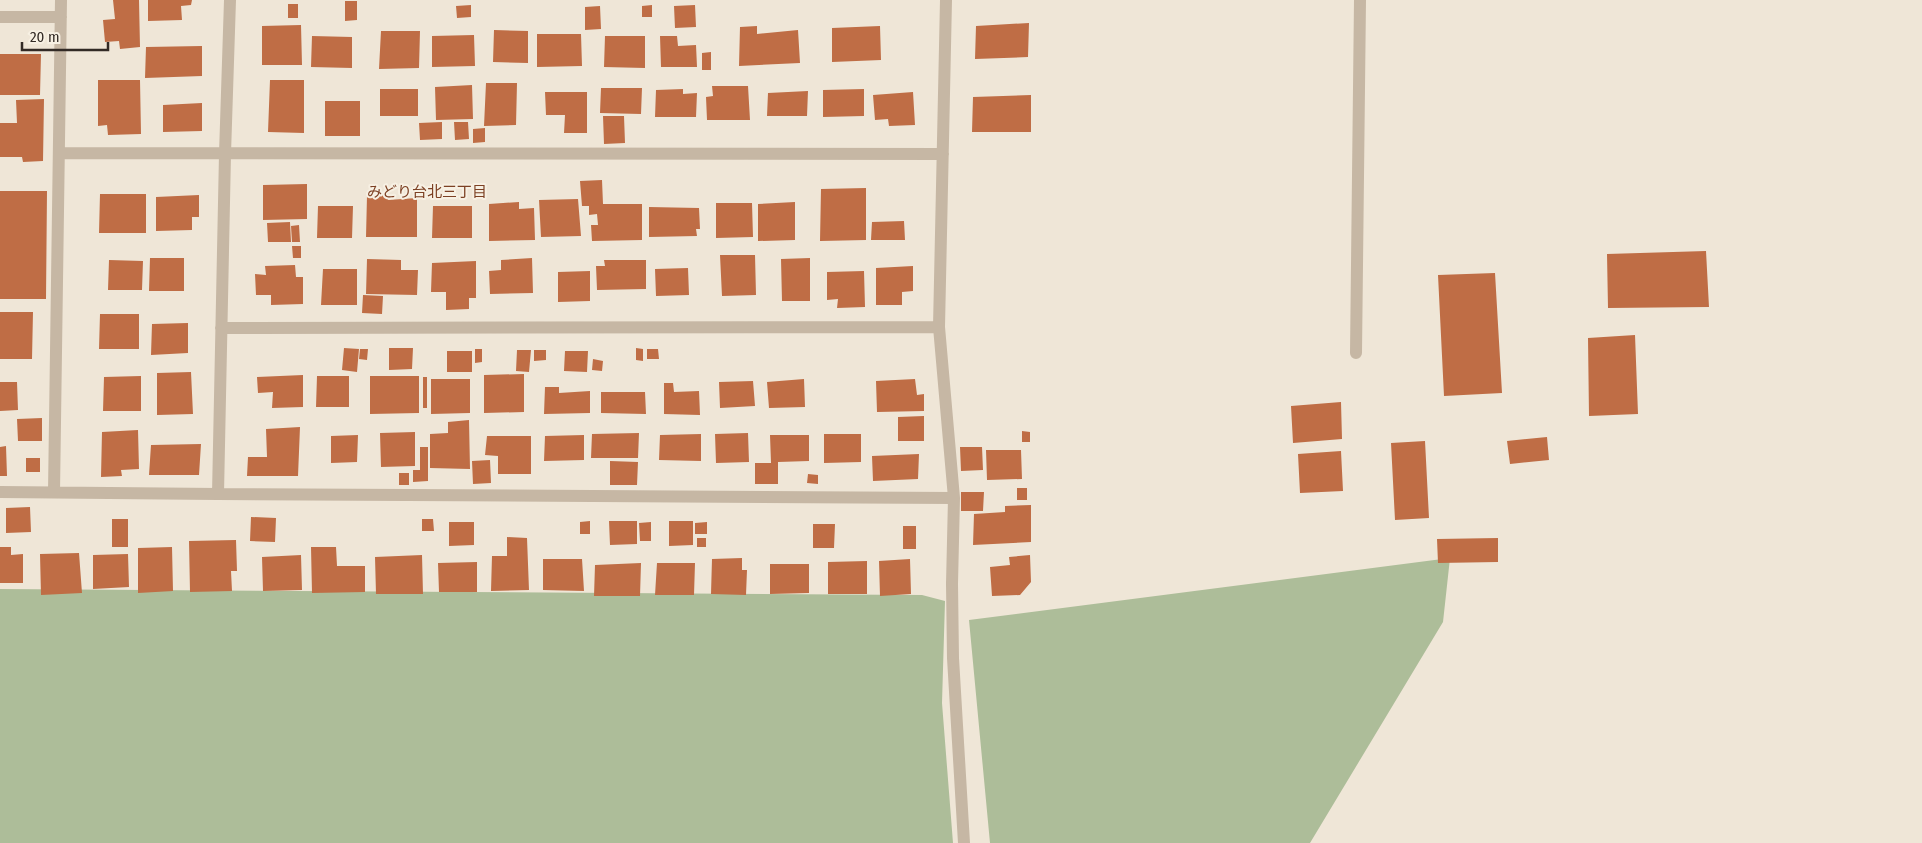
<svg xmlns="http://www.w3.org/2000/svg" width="1922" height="843" viewBox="0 0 1922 843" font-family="'Fira Sans Condensed','Noto Sans JP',sans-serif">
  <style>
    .green { fill: #adbd99 }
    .building { fill: #bf6d45 }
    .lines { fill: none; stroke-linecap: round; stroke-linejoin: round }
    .lane { stroke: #c6b7a4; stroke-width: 12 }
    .street { stroke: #c6b7a4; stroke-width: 12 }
    .labels { text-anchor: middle; stroke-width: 4; stroke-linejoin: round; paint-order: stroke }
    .neighbourhood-label { font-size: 15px; fill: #7c4023; stroke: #f7f0e3 }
  </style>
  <rect width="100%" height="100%" fill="#efe6d7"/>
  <path class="green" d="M1450 558 1443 622 1310 843H990L969 620Z
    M0 589 922 595 945 601 942 703 953 843H0Z"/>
  <path class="building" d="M113 0H139L140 47 120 49 119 41 105 42 103 20 115 19Z
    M148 0H192L191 5 181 6 182 20 148 21Z
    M345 1H357V20L345 21Z
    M288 4H298V18H288Z
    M471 5V17L457 18 456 6Z
    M652 5V17H642V6Z
    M695 5 696 27 675 28 674 6Z
    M600 6 601 29 585 30V7Z
    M1029 23 1028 57 975 59 976 26Z
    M301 25 302 65H262V26Z
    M757 26V34L798 30 800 63 739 66 740 27Z
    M880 26 881 60 832 62V28Z
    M494 30 528 31V63L493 62Z
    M381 31H420L419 68 379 69Z
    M537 34H581L582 66 537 67Z
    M474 35 475 66 432 67V36Z
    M312 36 352 37V68L311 67Z
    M605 36H645V68L604 67Z
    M660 36H677L678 46 696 45 697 67H661Z
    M202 46V76L145 78 146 47Z
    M711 52V70H702V53Z
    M0 54H41L40 95H0Z
    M98 80H140L141 134 108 135 107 125 98 126Z
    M270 80H304V133L268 132Z
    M486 83H517L516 125 484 126Z
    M472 85 473 119 436 120 435 87Z
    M712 86H748L750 120H707L706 97 713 96Z
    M601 88H642L641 114 600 113Z
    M380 89H418V116H380Z
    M683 89V94L697 93 696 117H655L656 90Z
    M864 89V116L823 117V90Z
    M808 91 807 116H767L768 93Z
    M545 92H587V133H564L565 115H546Z
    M913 92 915 125 889 126 888 119 875 120 873 95Z
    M1031 95V132H972L973 97Z
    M44 99 43 161 23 162 22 157H0V123H17L16 100Z
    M325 101H360V136H325Z
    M202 103V131L163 132V105Z
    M603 116H624L625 143 604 144Z
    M442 122V139L420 140 419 123Z
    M454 122H468L469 139 455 140Z
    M485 128V142L473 143V129Z
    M602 180 603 204H642V240L592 241 591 225H598L597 214 589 215V206H582L580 181Z
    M307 184V219L263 220V185Z
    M866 188V240L820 241 821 189Z
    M0 191H47L46 299H0Z
    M100 194H146V233H99Z
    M199 195V217H192V230L156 231V197Z
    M389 195 388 200 417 198V237H366L367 196Z
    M578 199 581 236 541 237 539 200Z
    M519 202V209L534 208 535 240 489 241V204Z
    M795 202V240L758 241V204Z
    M716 203H752L753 237 716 238Z
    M318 206H353L352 238H317Z
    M433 206H472V238H432Z
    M649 207 699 208 700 229H696L697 236 649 237Z
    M904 221 905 240H871L872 222Z
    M290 222 291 242H268L267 223Z
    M299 225 300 242H292L291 226Z
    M292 246H301V258H293Z
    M1706 251 1709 307 1608 308 1607 254Z
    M720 255H755L756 295 722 296Z
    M150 258H184V291H149Z
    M532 258 533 293 490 294 489 271 501 270V260Z
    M810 258V301H782L781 259Z
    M367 259 401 260V270H418L417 295 366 294Z
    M109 260 143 261 142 290H108Z
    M604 260H646V289L597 290 596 266H605Z
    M476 261V298H469V309L446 310V292H431L432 263Z
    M295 265 296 277H303V304L271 305V295H256L255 274 266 275 265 266Z
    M913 266V291L902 292V305H876V268Z
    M688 268 689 295 656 296 655 269Z
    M323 269H357V305H321Z
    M590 271V301L558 302V272Z
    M864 271 865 307 837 308 838 299 827 300V272Z
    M1495 273 1502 393 1444 396 1438 275Z
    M363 295 383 296 382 314 362 313Z
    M0 312H33L32 359H0Z
    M100 314H139V349H99Z
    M188 323V353L151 355 152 324Z
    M1635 335 1638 414 1589 416 1588 338Z
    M344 348 359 349 357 372 342 370Z
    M389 348H413L412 369 389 370Z
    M636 348 643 349V361L636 360Z
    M360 349H368L367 360 359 359Z
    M475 349H482V362L475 363Z
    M647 349H658L659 359H647Z
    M517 350H531L529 372 516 371Z
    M534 350H546V360L534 361Z
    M447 351H472V372H447Z
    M565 351H588L587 372 564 371Z
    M593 359 603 361 602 371 592 370Z
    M191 372 193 414 157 415V373Z
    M524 374V412L484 413V375Z
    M303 375V407L272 408 273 392 258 393 257 377Z
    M141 376V411H103L104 377Z
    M317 376H349V407H316Z
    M370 376H419V413L370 414Z
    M423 377H427V408H423Z
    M431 379H470V413L431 414Z
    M804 379 805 407 769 408 767 382Z
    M915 379 917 395 924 394V411L877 412 876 381Z
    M753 381 755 406 720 408 719 382Z
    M0 382H17L18 410 0 411Z
    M664 383H673L674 392 699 391 700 415 664 414Z
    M545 387H559V393L590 391V413L544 414Z
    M601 392H645L646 414 601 413Z
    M1341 402 1342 439 1293 443 1291 406Z
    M924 416V441H898V417Z
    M42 418V441H18L17 419Z
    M469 420 470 469 430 468V434L448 433V422Z
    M300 427 298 476H247L248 457H267L266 429Z
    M138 430 139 469 121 470 122 476 101 477 102 432Z
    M1022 431 1030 432V442H1022Z
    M415 432V466L381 467 380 433Z
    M639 433 638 458H591L592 434Z
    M748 433 749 462 716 463 715 434Z
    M701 434V461L659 460 660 435Z
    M824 434H861V462L824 463Z
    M358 435 357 462 331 463V436Z
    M584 435V460L544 461 545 436Z
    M770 435H809V461L778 462V484H755V463H771Z
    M487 436H531V474H498V456L485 455Z
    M1547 437 1549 460 1510 464 1507 441Z
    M1425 441 1429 518 1395 520 1391 443Z
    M201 444 199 475H149L151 445Z
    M6 446 7 476H0V447Z
    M420 447H428V481L413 482V470H420Z
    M960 447H982L983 470 961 471Z
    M986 450H1021L1022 479 987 480Z
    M1341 451 1343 491 1300 493 1298 454Z
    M919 454 918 479 873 481 872 456Z
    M26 458H40V472H26Z
    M490 460 491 483 473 484 472 461Z
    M610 461 638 462 637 485H610Z
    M399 473H409V485H399Z
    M808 474 818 475V484L807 483Z
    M1017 488H1027V500H1017Z
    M961 492H984L983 511H961Z
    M1031 505V542L973 545 974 514 1005 512V506Z
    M30 507 31 532 6 533V508Z
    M251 517 276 518 275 542 250 541Z
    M112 519H128V547H112Z
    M422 519H433L434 531H422Z
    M590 521V534H580V522Z
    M609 521H637V544L610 545Z
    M669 521H693V545L669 546Z
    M449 522H474V545L449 546Z
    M651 522V541H640L639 523Z
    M707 522V534H695V523Z
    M813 524H835L834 548H813Z
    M903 526H916V549H903Z
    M507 537 527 538 529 590 491 591 492 556H507Z
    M697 538H706V547H697Z
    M1498 538V562L1438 563 1437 539Z
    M236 540 237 571H231L232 591 190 592 189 541Z
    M0 547H11V555L23 554V583H0Z
    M172 547 173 591 138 593V548Z
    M311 547H336L337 566H365V592L312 593Z
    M79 553 82 593 41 595 40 554Z
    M128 554 129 587 93 589V555Z
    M301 555 302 590 263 591 262 557Z
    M422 555 423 594H376L375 557Z
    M1030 555 1031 582 1020 595 992 596 990 567 1010 565 1009 557Z
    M742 558V570H747L746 595 711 594 712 559Z
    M543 559H582L584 591 543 590Z
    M910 559 911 594 880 596 879 561Z
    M867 561V594H828V562Z
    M477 562V592H439L438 563Z
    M641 563 640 596H594L595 565Z
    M657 563H695L694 595H655Z
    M770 564H809V593L770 594Z"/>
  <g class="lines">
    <path class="lane" d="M1356 353 1360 0
      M952 584 953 658 964 843"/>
    <path class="street" d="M946 0 939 327 954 498 952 584
      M0 17H61
      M59 153 943 154
      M221 328 939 327
      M0 492 218 494 954 498
      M54 492 61 0
      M218 494 225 154 230 0"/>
  </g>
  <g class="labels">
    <g class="neighbourhood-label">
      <text x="427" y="197">みどり台北三丁目</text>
    </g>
  </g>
  <path d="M22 42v8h86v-8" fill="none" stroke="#322a25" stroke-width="2.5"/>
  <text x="30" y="42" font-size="15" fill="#322a25" stroke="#f7f0e3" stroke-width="4" paint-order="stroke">20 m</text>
</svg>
